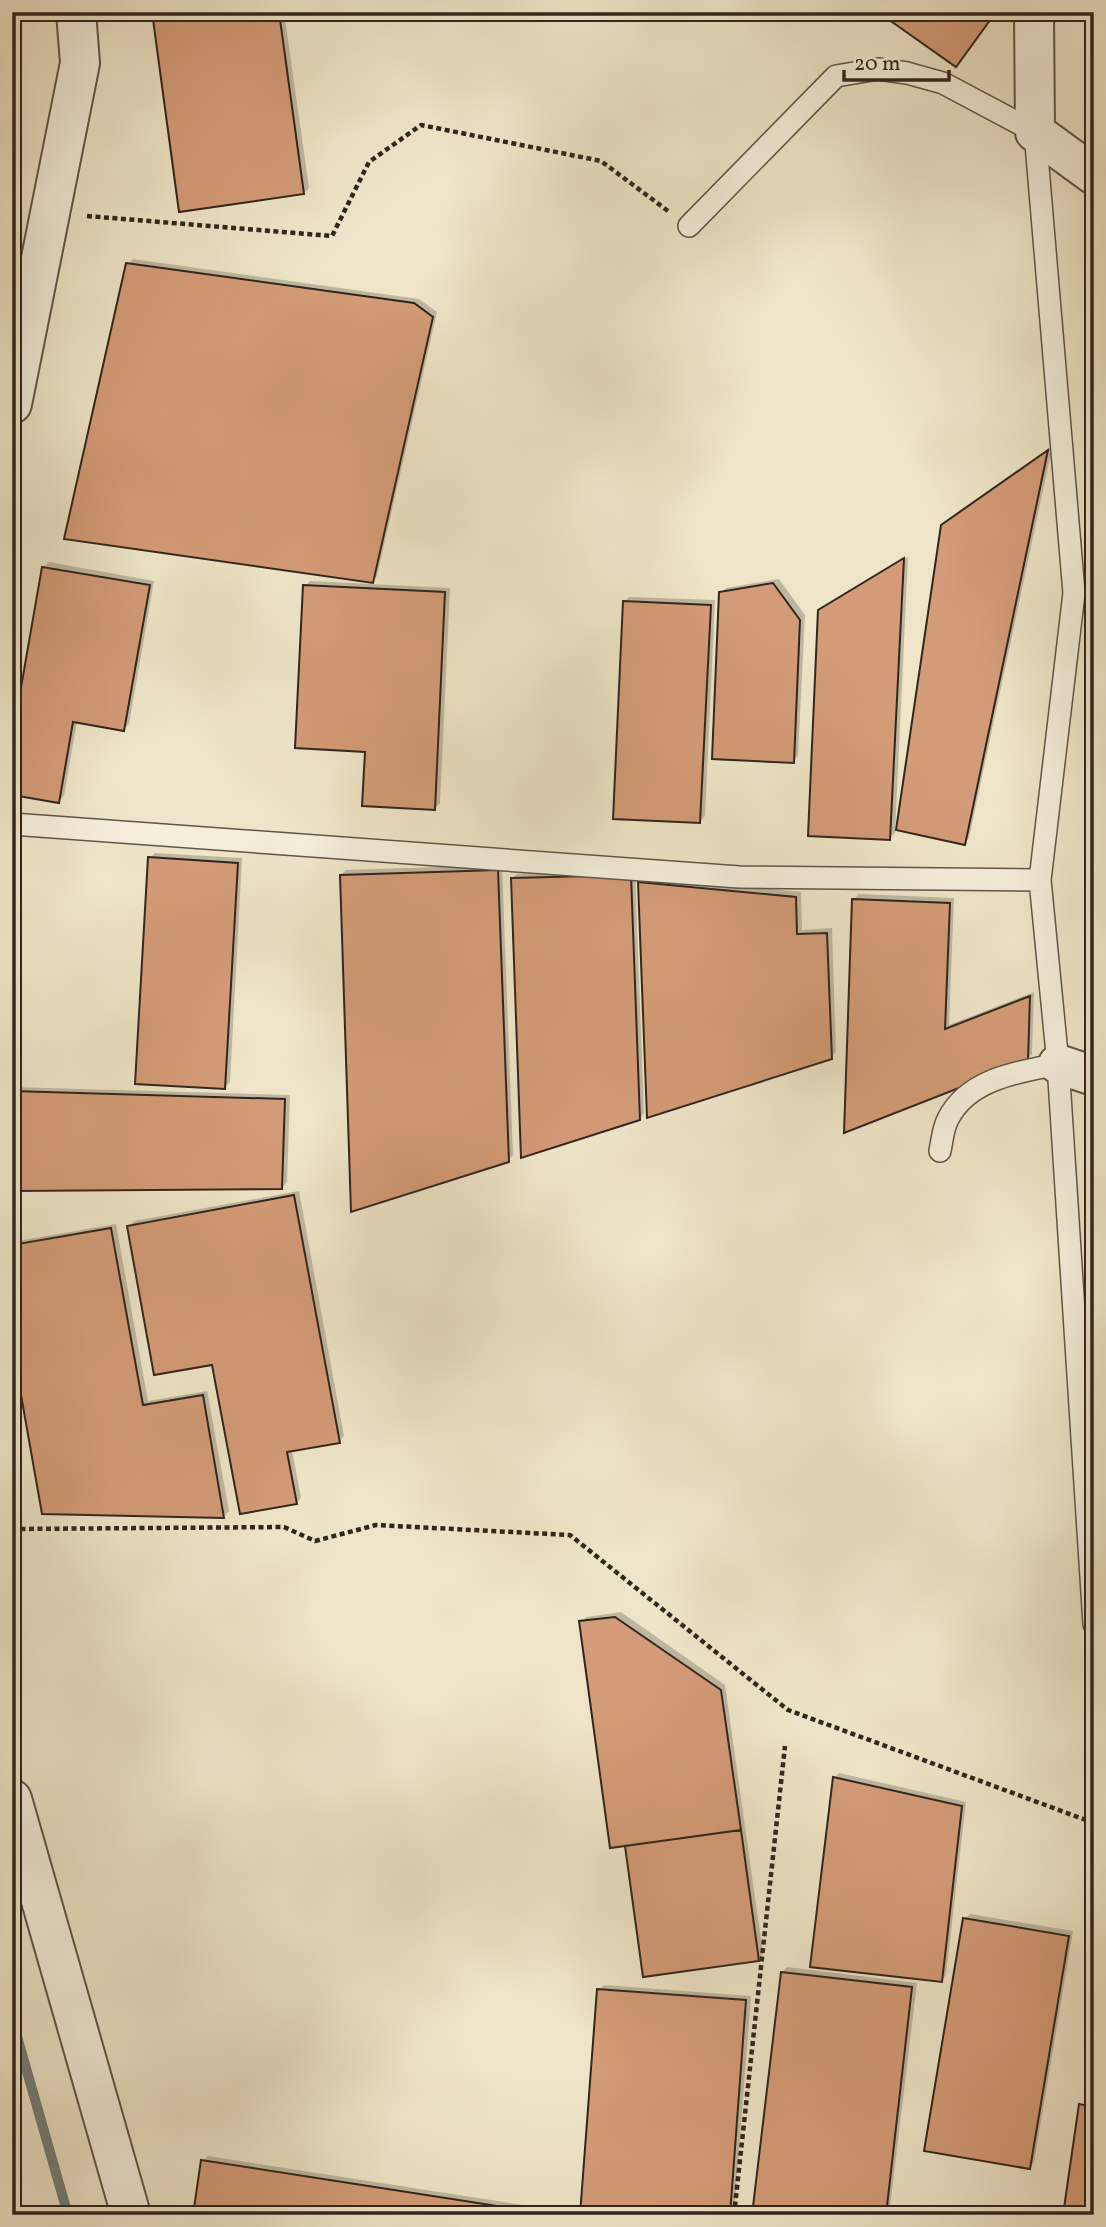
<svg xmlns="http://www.w3.org/2000/svg" width="1106" height="2227" viewBox="0 0 1106 2227" font-family="Vollkorn,serif">
  <style>
    .shadow { fill: #0003 }
    .lines { fill: none; stroke-linecap: round; stroke-linejoin: round }
    .stream { stroke: #72807d; stroke-width: 10 }
    .building { fill: #d39b77; stroke: #32251e; stroke-width: 2 }
    .service-casing { stroke: #615548; stroke-width: 24 }
    .minor-casing { stroke: #615548; stroke-width: 42 }
    .path { stroke: #32251e; stroke-width: 4.5; stroke-dasharray: 5 3.5; stroke-linecap: butt }
    .service { stroke: #f4eedb; stroke-width: 21 }
    .minor { stroke: #f4eedb; stroke-width: 38 }
  </style>
  <rect width="100%" height="100%" fill="#eee5c8"/>
  <filter id="stains"><feTurbulence type="fractalNoise" baseFrequency=".00286" numOctaves="4"/><feColorMatrix values="0 0 0 0 .2 0 0 0 0 .09 0 0 0 0 .02 0 0 0 .5 -.17"/></filter>
  <radialGradient id="worn" r=".72"><stop offset=".6" stop-color="#630" stop-opacity="0"/><stop offset="1" stop-color="#630" stop-opacity=".3"/></radialGradient>
  <path class="shadow" d="M154 12H284L309 188 304 193Z
    M133 259 419 299 437 312 377 576 370 584V581L128 264Z
    M1052 448 969 838 964 843 948 520Z
    M908 557 895 833 890 838 822 609Z
    M49 562 154 581 129 724 124 729 77 721 64 796 59 801 44 567Z
    M779 579 805 615 798 756 793 761 721 593 726 588Z
    M310 581 450 588 440 803 435 808 367 750 305 586Z
    M629 597 715 600 705 816 700 821 624 602Z
    M155 853 242 858 230 1082 225 1087 150 858Z
    M502 865 513 1155 508 1160 341 875 346 870Z
    M635 870 644 1113 639 1119 512 879 517 874Z
    M645 877 801 892 802 930 832 928 836 1052 831 1057 640 882Z
    M859 894 954 898 949 1025 1034 992 1032 1054 1027 1059 845 1130 854 899Z
    M12 1087 290 1095 287 1182 282 1188 12 1189Z
    M299 1191 344 1436 339 1441 292 1450 301 1498 296 1503 129 1226 134 1221Z
    M116 1224 148 1401 207 1391 229 1511 224 1516 12 1333V1242Z
    M621 1612 725 1685 763 1954 758 1959 644 1975 626 1844 581 1622 586 1617Z
    M839 1773 966 1802 946 1975 941 1980 834 1778Z
    M970 1914 1073 1931 1034 2163 1029 2168 965 1919Z
    M787 1967 917 1983 889 2215H754L782 1972Z
    M604 1985 751 1996 734 2215H195L203 2161 208 2156 581 2214 599 1990Z"/>
  <g class="lines">
    <path class="stream" d="M12 14 15 27 12 41
      M12 2019 68 2215"/>
  </g>
  <path class="building" d="M152 12H279L304 194 179 212Z
    M878 12H996L956 67Z
    M126 263 414 303 433 317 373 583 64 539Z
    M1048 450 965 845 896 830 941 525Z
    M904 558 890 840 808 836 818 610Z
    M42 567 150 585 124 731 73 722 59 803 12 795V739Z
    M773 583 800 620 794 763 712 759 719 592Z
    M303 585 445 592 435 810 362 806 365 752 295 748Z
    M623 601 711 605 700 823 613 819Z
    M148 857 238 863 225 1089 135 1084Z
    M498 870 509 1162 351 1212 340 875Z
    M631 875 640 1120 521 1158 511 878Z
    M638 882 796 897 797 934 827 933 832 1059 647 1118Z
    M852 899 950 903 945 1029 1030 996 1028 1061 844 1133Z
    M12 1091 285 1099 282 1189 12 1191Z
    M294 1195 340 1443 287 1452 297 1504 240 1514 212 1365 154 1375 127 1226Z
    M111 1228 143 1405 203 1395 224 1518 42 1514 12 1344V1245Z
    M615 1617 721 1690 741 1830 610 1848 579 1621Z
    M833 1777 962 1806 942 1982 810 1967Z
    M741 1830 759 1961 643 1977 625 1846Z
    M963 1918 1069 1936 1030 2169 924 2151Z
    M781 1972 912 1987 886 2215H752Z
    M597 1989 746 2000 730 2215H580Z
    M1094 2042V2107L1085 2106Z
    M1079 2104 1094 2107V2215H1063Z
    M201 2160 555 2215H193Z"/>
  <g class="lines">
    <g class="service-casing">
      <path id="service" d="M689 226 836 76 878 69 907 73 943 83 1035 132 1074 593 1040 880
        M12 824 739 877 1040 880 1058 1064 1094 1624
        M940 1151C942 1141 943 1128 948 1119 968 1079 1018 1072 1058 1064"/>
    </g>
    <g class="minor-casing">
      <path id="minor" d="M1034 12 1035 132 1094 175
        M12 404 80 63 76 12
        M1058 1064 1094 1076
        M12 1799 131 2215"/>
    </g>
    <path class="path" d="M87 216 332 236 369 162 421 125 601 161 668 211
      M12 1529 284 1527 315 1541 376 1525 570 1535 788 1710 1094 1823
      M734 2215 785 1746"/>
    <use href="#service" class="service"/>
    <use href="#minor" class="minor"/>
  </g>
  <rect width="1106" height="2227" fill="none" stroke="#eee5c8" stroke-width="42"/>
  <rect x="14" y="14" width="1078" height="2199" fill="none" stroke="#32251e" stroke-width="3.5"/>
  <rect x="21" y="21" width="1064" height="2185" fill="none" stroke="#32251e" stroke-width="2"/>
  <path d="M844 70v10h105v-10" fill="none" stroke="#32251e" stroke-width="3.5"/>
  <text x="854" y="70" font-size="21" fill="#32251e" stroke="#f4eedb" stroke-width="5" paint-order="stroke">20 m</text>
  <rect width="100%" height="100%" filter="url(#stains)"/>
  <rect width="100%" height="100%" fill="url(#worn)"/>
</svg>
